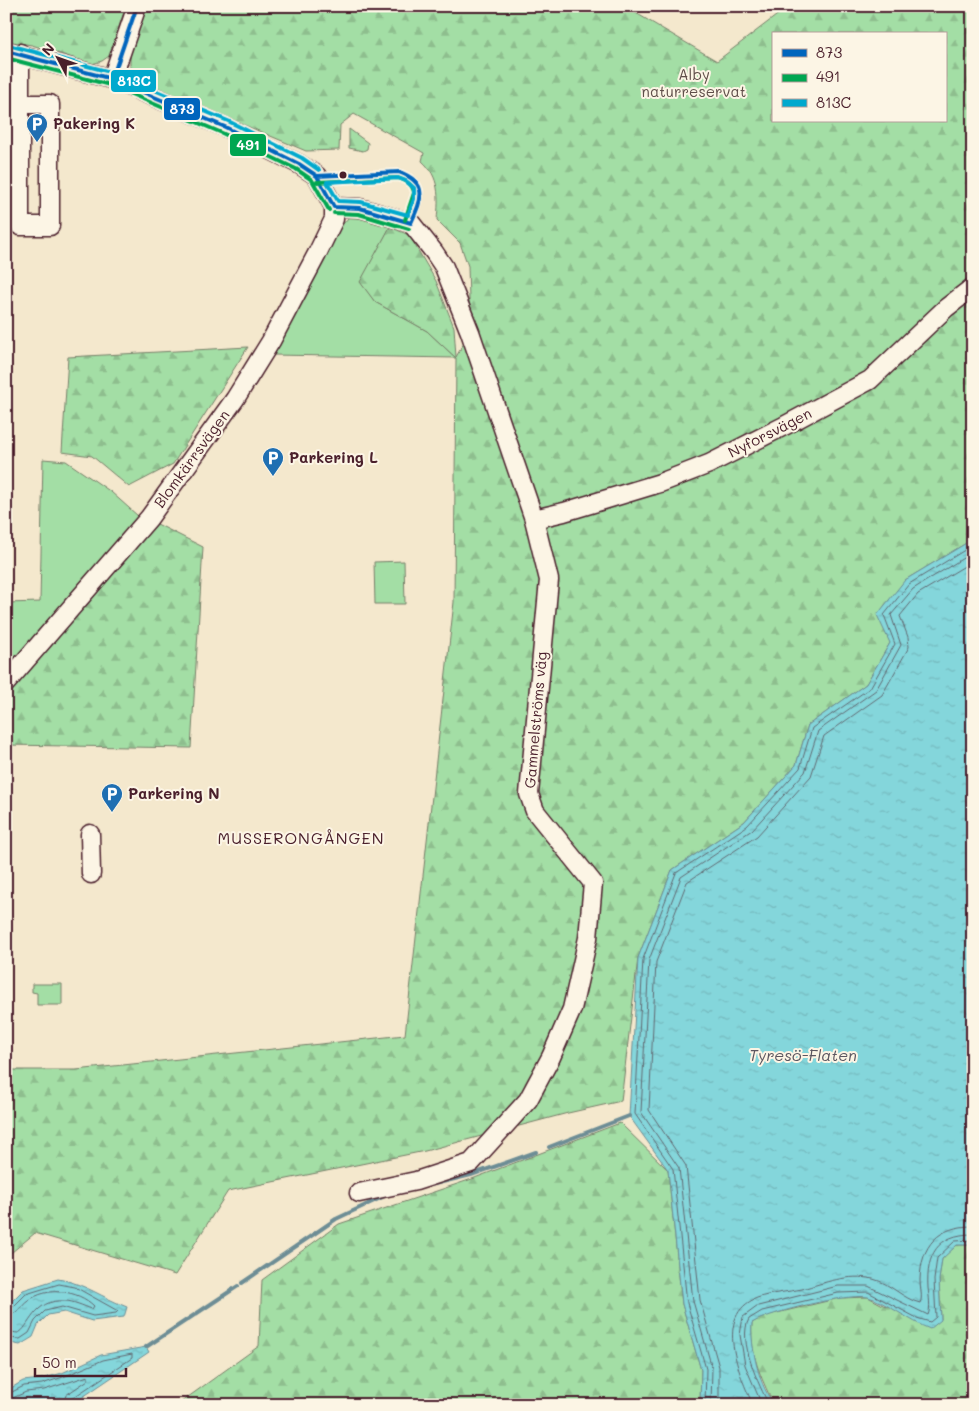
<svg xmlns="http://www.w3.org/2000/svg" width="979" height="1411" viewBox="0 0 979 1411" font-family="Mali,sans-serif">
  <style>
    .green { fill: #a3dea5; stroke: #767e68 }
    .forest { fill: url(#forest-firs); stroke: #767e68; fill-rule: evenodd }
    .water { fill: url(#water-ripples); stroke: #6d8d95 }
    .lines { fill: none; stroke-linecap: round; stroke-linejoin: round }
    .shore { stroke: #616871; stroke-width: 1 }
    .stream { stroke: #6d8d95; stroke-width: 4 }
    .minor-casing { stroke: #4a1f2b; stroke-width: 21 }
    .minor { stroke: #fcf5e5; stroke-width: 18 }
    .bus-1-casing { stroke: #fcf5e5; stroke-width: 8 }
    .bus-2-casing { stroke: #fcf5e5; stroke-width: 8 }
    .bus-3-casing { stroke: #fcf5e5; stroke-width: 8 }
    .bus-1 { stroke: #0065bd; stroke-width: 4 }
    .bus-2 { stroke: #00a651; stroke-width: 4 }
    .bus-3 { stroke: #00a9ce; stroke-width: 4 }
    .bus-dot { fill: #4a1f2b; stroke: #fcf5e5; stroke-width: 2 }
    .labels { text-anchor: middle; stroke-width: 4; stroke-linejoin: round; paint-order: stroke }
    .park-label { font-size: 15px; fill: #604f4a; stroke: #fcf5e5 }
    .poi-label { font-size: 15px; font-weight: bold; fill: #4a1f2b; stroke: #fcf5e5; text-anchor: start }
    .street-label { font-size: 15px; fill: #4a1f2b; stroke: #fcf5e5 }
    .neighbourhood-label { font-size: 16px; letter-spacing: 1px; fill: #4a1f2b; stroke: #fcf5e5 }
    .water-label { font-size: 16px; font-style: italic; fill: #5b5660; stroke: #fcf5e5 }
    .line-badge { stroke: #fcf5e5; stroke-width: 2 }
    .badge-label { font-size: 14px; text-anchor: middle; font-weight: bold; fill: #fff }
  </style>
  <defs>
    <pattern id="forest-firs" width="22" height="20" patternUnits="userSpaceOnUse" patternTransform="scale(1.25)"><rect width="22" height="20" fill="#a3dea5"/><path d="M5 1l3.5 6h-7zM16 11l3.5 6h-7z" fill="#8ebe8e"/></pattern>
    <pattern id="water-ripples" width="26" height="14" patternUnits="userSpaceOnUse" patternTransform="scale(1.25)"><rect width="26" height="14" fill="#84d6db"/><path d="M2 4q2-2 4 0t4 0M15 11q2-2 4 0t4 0" fill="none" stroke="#74b7bc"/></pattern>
  </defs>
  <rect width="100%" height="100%" fill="#f4e8cd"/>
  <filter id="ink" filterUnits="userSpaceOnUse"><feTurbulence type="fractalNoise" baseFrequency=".02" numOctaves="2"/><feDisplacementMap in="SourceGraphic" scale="10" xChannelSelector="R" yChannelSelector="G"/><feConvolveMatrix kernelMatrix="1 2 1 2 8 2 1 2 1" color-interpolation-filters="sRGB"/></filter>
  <g filter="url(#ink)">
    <path class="green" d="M359 216 390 227 361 282 375 302 427 331 456 358 272 355 342 225 349 217Z
      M43 459 66 461 111 492 138 516 6 668V603L40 602Z
      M404 561 405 604H375L374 562Z
      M32 984H62V1005H37V993L32 992Z"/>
    <path class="forest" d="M7 6H126L109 56 102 61 92 64 32 45 6 41Z
      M145 6H624L717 61 789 6H973V539L905 580 890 643 866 684 808 725 796 765 744 822 672 870 638 958 621 1101 568 1113 425 1151 228 1191 175 1275 35 1233 6 1257V1070H76L405 1035 454 602 456 358 427 331 375 302 360 282 390 227 409 235 436 281 454 327 456 357 470 332 468 266 460 243 437 220C439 197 440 177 422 161L424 153 354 114 340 125 339 150 306 151 138 80 130 71V45ZM773 34H945V121H773Z
      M349 129 368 143 367 149 363 151 349 148Z
      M248 347 173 464 129 487 92 456 62 452 68 357Z
      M153 522 203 547 191 748 6 745V695Z
      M620 1123 668 1170 682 1304 701 1370 700 1405H177L259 1346 262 1280 339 1224 472 1179Z
      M957 1245H973V1405H776L773 1403C761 1378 749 1352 752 1323L764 1316 840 1298 868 1297 883 1305 941 1319 939 1280 942 1258Z"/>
    <path class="water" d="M973 539V1245H957L942 1259 939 1280 941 1320 930 1329C911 1322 884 1301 868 1297 849 1293 769 1312 752 1323 750 1344 759 1390 776 1405H700L701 1370 682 1304 668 1170 629 1116 638 958 672 870 744 822 796 765 808 725 866 684 890 643 877 615 905 580Z
      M58 1279C84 1283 103 1298 127 1307L124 1317 92 1321 64 1312 48 1315 38 1325 33 1337 20 1345 6 1342 8 1305 23 1290Z
      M146 1347 149 1352 71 1405H6V1391L23 1381 41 1379 62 1373 101 1355Z"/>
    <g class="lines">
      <path class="shore" d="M6 1310 11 1309 26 1294 59 1284 75 1287 118 1311 116 1313 93 1316 62 1307 45 1311 35 1321 29 1333 20 1339 6 1338
        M6 1316C17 1315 21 1306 28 1301 47 1286 78 1290 94 1306L92 1309C83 1306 73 1301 65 1301 33 1298 29 1330 18 1333 15 1333 10 1331 6 1331
        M6 1395 24 1386 42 1384 63 1377 103 1360 132 1354V1358L71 1399 69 1405
        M6 1401 26 1392 44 1390 88 1376V1380L66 1395 63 1405
        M705 1405 706 1369 687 1303 673 1169 635 1114 643 959 676 873 747 826 800 768 812 728 870 688 895 644 884 615 909 584 973 545
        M711 1405 712 1368 693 1301 679 1168 641 1112 649 960 681 877 752 830 805 772 818 731 876 690 901 645 891 615 913 589 973 552
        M719 1405V1367L700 1300 686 1166 649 1110 656 962 687 882 757 836 811 776 824 736 882 695 909 647 908 637 900 616 918 594 973 561
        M753 1405C739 1374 713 1315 757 1298 771 1293 787 1292 802 1289 824 1283 849 1273 873 1279 890 1283 903 1299 920 1303 923 1297 920 1288 920 1280 921 1245 938 1226 973 1226
        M762 1405 745 1365 740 1335 743 1317 758 1306 838 1286H868L928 1315C931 1308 929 1296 928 1288 926 1255 937 1234 973 1234
        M769 1405C759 1385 737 1340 749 1319L762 1311 838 1293 868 1292 917 1318 930 1322 936 1317 934 1280 937 1258 955 1241 973 1240"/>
      <path class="stream" d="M549 1147 629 1116
        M426 1186 471 1175 536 1152
        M242 1283 336 1219 387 1195
        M146 1347 238 1286"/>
      <g class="minor-casing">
        <path id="minor" d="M6 51 112 79 225 127 299 164 317 176 334 207V219L317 254 271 341 235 399 149 518 6 683
          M112 79 137 6
          M20 104H50V226H20V53
          M334 207 360 208 411 223 434 252 444 267 470 332 534 519 549 580 529 794 535 811 593 883 588 938 572 1009 551 1057 528 1100 471 1163 416 1181 359 1193
          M534 519 564 512 660 483 709 464 784 426 870 380 946 308 973 287
          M90 834 91 874"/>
      </g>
      <use href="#minor" class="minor"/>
      <g class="bus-1-casing">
        <path id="bus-1" d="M6 51 112 79 225 127 299 164 317 176 334 207
          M112 79 137 6
          M317 176 399 172C429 183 422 199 411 223
          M334 207 360 208 411 223"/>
      </g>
      <g class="bus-2-casing">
        <path id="bus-2" d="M6 58 110 85 222 133 296 169 312 180 329 210
          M317 182 398 178C406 181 413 184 414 193L405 220
          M334 213 359 214 409 229"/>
      </g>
      <g class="bus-3-casing">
        <path id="bus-3" d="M8 45 114 73 228 121 302 158 319 170
          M398 178 406 181 414 188V199L408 215 361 202 338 201 327 182Z"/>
      </g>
      <use href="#bus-1" class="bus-1"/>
      <use href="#bus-2" class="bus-2"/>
      <use href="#bus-3" class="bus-3"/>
    </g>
  </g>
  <defs>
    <g id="parking-pin" transform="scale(1.125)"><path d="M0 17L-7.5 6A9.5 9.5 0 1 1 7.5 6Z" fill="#1f6fb2" stroke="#fcf5e5"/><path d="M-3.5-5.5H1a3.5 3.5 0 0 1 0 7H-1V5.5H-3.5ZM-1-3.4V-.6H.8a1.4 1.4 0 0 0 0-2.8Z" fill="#fff"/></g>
  </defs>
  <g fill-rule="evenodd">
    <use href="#parking-pin" x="37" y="124"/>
    <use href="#parking-pin" x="273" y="458"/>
    <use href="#parking-pin" x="112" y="794"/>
  </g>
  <circle class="bus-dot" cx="343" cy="175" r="4.5"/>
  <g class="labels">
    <g class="park-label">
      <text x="694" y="80">Alby<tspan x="694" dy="17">naturreservat</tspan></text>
    </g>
    <g class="poi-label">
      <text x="53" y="129">Pakering K</text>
      <text x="289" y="463">Parkering L</text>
      <text x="128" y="799">Parkering N</text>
    </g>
    <g class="street-label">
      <text transform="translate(770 433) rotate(-27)" y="5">Nyforsvägen</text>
      <text transform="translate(192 459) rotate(-54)" y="5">Blomkärrsvägen</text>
      <text transform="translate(536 720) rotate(-85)" y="5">Gammelströms väg</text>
    </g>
    <g class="neighbourhood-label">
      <text x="301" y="844">MUSSERONGÅNGEN</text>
    </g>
    <g class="water-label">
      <text x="803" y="1061">Tyresö-Flaten</text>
    </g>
  </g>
  <g class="line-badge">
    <rect x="110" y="69" width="47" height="24" rx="5" fill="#00a9ce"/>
    <rect x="163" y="97" width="38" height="24" rx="5" fill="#0065bd"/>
    <rect x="229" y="133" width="38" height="24" rx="5" fill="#00a651"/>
  </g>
  <g class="badge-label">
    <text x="134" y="86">813C</text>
    <text x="182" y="114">873</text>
    <text x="248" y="150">491</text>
  </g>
  <rect width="979" height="1411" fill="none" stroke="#fcf5e5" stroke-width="25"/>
  <rect x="12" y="12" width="954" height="1386" fill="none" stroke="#4a1f2b" stroke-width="2" filter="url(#ink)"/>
  <rect x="772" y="32" width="175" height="90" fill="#fcf5e5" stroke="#b59f9b"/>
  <rect x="782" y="49" width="25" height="8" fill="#0065bd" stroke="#b59f9b"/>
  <text x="816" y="58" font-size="15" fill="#4a1f2b">873</text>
  <rect x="782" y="74" width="25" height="8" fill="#00a651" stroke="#b59f9b"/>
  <text x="816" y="82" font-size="15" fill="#4a1f2b">491</text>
  <rect x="782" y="99" width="25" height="8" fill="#00a9ce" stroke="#b59f9b"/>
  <text x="816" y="108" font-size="15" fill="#4a1f2b">813C</text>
  <g transform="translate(58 58) rotate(311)" stroke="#fcf5e5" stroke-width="4" paint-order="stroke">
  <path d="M0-4L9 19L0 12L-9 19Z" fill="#4a1f2b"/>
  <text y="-8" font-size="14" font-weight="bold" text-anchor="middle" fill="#4a1f2b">N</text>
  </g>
  <path d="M35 1368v8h91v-8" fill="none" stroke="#4a1f2b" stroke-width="2.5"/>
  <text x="42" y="1368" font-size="15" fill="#4a1f2b" stroke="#fcf5e5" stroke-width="4" paint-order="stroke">50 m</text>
</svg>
